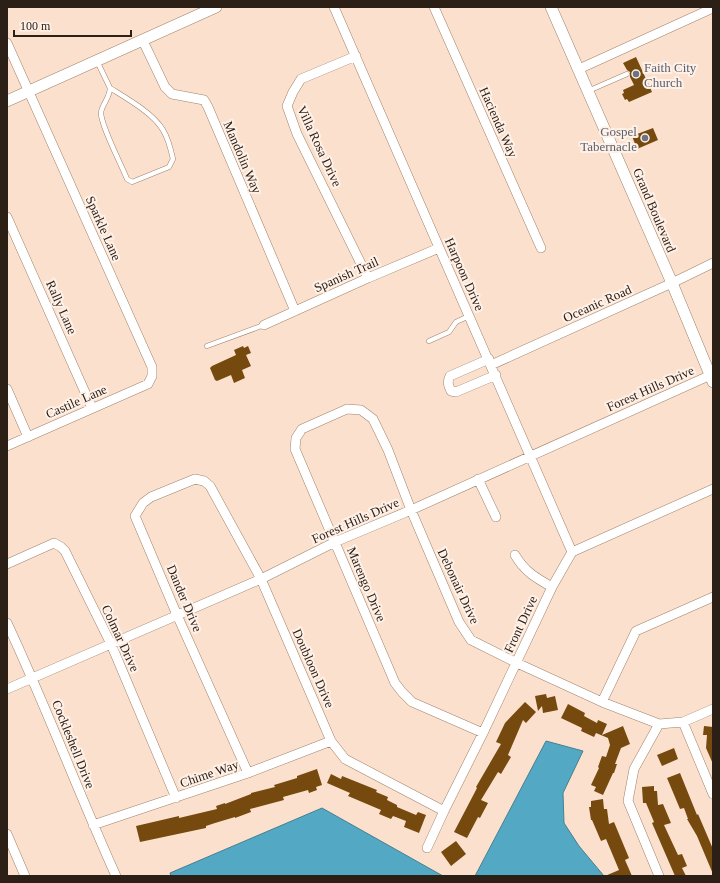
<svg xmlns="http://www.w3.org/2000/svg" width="720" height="883" viewBox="0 0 720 883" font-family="'Times New Roman',serif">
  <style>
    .water { fill: #53a8c4; stroke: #477f90 }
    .building { fill: #764a0f }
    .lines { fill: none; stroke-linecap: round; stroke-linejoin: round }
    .service-casing { stroke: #a0826b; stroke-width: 5.5 }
    .minor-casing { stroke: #a0826b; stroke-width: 10 }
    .tertiary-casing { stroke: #a0826b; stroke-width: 12 }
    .service { stroke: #fff; stroke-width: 4.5 }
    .minor { stroke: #fff; stroke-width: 9 }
    .tertiary { stroke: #fff; stroke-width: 11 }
    .worship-dot { fill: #6b7280; stroke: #fff1e7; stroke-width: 1.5 }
    .labels { text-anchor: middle; stroke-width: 4; stroke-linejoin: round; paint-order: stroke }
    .worship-label { font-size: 13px; fill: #5b616d; stroke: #fff1e7; text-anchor: start }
    .street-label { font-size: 13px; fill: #2c2016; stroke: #fff1e7 }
  </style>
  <rect width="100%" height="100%" fill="#fbe1cd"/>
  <path class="water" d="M546 741 583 751 563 793 564 823 579 846 604 876H475Z
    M322 808 443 876H171L170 873Z"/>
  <path class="building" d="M636 57 652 92 629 102 627 99 625 100 622 94 624 93 623 90 634 85 630 77V72L627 70 623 63Z
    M653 128 658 140 637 149 632 136Z
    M243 346 244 348 248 346 251 353 246 355 251 366 242 370 245 378 234 383 231 375 217 381 215 380 210 368 212 366 236 355 234 350Z
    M546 694 547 698 555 696 558 710 543 713 542 706 538 711 535 696Z
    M525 702 536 712 526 723 523 720 508 755 511 757 501 774 498 772 481 800 488 803 480 818 478 817 467 838 454 832 477 788 476 787 501 744 496 742 505 723Z
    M568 704 585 713 584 716 597 723 598 720 607 724 602 735 623 726 630 744 621 748 615 764H617L614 773H613L603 795 594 791 596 787 591 785 599 768 598 767 602 756 606 757 610 745 608 738 596 733 594 737 581 731 582 728 561 718Z
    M704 726 713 727V764L706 748 707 735H703Z
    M674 748 678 759 662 766 657 755Z
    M317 769 322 785 316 787 317 790 309 793 308 790 283 797 284 800 250 809 251 812 235 818V817L215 823 206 826V828L140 842 136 826 179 816V818L217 809 216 806 225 803V804L251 794V793L275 787 274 785 297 778V776Z
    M680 773 697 815 698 814 713 849V874L697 836 687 819H688L684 808 680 809 667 778Z
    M331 774 341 779 342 776 377 790 376 792 388 797 387 800 397 805V807L416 815 418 812 426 815 419 833 404 827 406 821 393 816 391 819 379 814 381 810 348 796 350 793 327 783Z
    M654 786V791H657L658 805 663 804 671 823 664 825 678 855 682 854 687 866 682 868 686 876H675L652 823 654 822 646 803H643L642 787Z
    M603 799 604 809H607L609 824 614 822 629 858 625 860 632 876H605L619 870 606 839 601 841 592 820H591L589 807H591V801Z
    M456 841 466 854 451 866 441 852Z"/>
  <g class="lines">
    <g class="service-casing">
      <path id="service" d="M97 61 110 88C110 97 103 103 101 112 100 124 122 166 127 179L132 182 169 167 173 159C171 150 168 138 163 130 153 113 126 98 110 88
        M588 91 627 74
        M429 341 449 332 456 322 469 316
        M207 346 264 325"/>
    </g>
    <g class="minor-casing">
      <path id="minor" d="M334 7 572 552
        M434 7 541 248
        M143 41 165 87 172 94 204 100 208 107 295 311
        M7 43 152 367V376L148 384 7 446
        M356 56 301 79 293 92 287 106 297 134 368 278
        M579 69 713 8
        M7 217 92 408
        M264 325 368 278 439 248
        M489 359 450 376C447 382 448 385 451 391L456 392 496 375
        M491 365 672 283 713 263
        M7 389 28 437
        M478 479 496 517
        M515 555C525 572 536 578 552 587
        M7 564 54 543 61 547 65 551 111 644 176 798
        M7 623C46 706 78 792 116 876
        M7 689 261 579 335 542 411 510 713 374
        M602 702 636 631 713 597
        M683 722 713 794
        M483 733 412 702 402 692 395 683 295 449 296 438 302 429 347 409 361 410 373 419 388 450 411 510 459 622 471 640 517 663 602 702 659 724 683 722 713 709
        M248 773 177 615 135 516 143 503 151 497 195 479 204 481 210 486 261 579 331 741 345 759 444 811
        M93 825 248 773 331 741
        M7 834 25 876
        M427 848 444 811 483 733 552 587 572 552 713 489
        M659 876 628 801 634 769 659 724"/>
    </g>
    <g class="tertiary-casing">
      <path id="tertiary" d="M551 7 672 283 713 382
        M7 101 216 7"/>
    </g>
    <use href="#service" class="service"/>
    <use href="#minor" class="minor"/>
    <use href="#tertiary" class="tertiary"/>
  </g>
  <g class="worship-dot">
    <circle cx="636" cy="74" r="4"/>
    <circle cx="645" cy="138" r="4"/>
  </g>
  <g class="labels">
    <g class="worship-label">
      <text x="644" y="72">Faith City<tspan x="644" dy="15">Church</tspan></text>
      <text x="637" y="136" text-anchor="end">Gospel<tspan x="637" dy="15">Tabernacle</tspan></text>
    </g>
    <g class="street-label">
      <text transform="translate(499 122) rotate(66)" y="5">Hacienda Way</text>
      <text transform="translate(320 146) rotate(65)" y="5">Villa Rosa Drive</text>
      <text transform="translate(243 157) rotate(67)" y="5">Mandolin Way</text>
      <text transform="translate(655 210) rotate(67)" y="5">Grand Boulevard</text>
      <text transform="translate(104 228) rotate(66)" y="5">Sparkle Lane</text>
      <text transform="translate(346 274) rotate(-24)" y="5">Spanish Trail</text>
      <text transform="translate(465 274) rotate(66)" y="5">Harpoon Drive</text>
      <text transform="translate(597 303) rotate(-24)" y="5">Oceanic Road</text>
      <text transform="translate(62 307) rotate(66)" y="5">Rally Lane</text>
      <text transform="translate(650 388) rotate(-24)" y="5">Forest Hills Drive</text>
      <text transform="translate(76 401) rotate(-24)" y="5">Castile Lane</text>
      <text transform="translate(355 520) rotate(-24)" y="5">Forest Hills Drive</text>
      <text transform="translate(367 584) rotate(67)" y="5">Marengo Drive</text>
      <text transform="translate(459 586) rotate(65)" y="5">Debonair Drive</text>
      <text transform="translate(185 598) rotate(67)" y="5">Dander Drive</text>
      <text transform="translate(520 624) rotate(-65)" y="5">Front Drive</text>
      <text transform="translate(121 638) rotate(65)" y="5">Colmar Drive</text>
      <text transform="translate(314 668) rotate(66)" y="5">Doubloon Drive</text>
      <text transform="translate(74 744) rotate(68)" y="5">Cockleshell Drive</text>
      <text transform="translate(209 773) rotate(-19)" y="5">Chime Way</text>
    </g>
  </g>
  <rect width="720" height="883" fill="none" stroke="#2c2016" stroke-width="16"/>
  <path d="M14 30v6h117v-6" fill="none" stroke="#2c2016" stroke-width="2"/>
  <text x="20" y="30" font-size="12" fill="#2c2016" stroke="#fff1e7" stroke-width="3" paint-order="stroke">100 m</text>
</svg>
